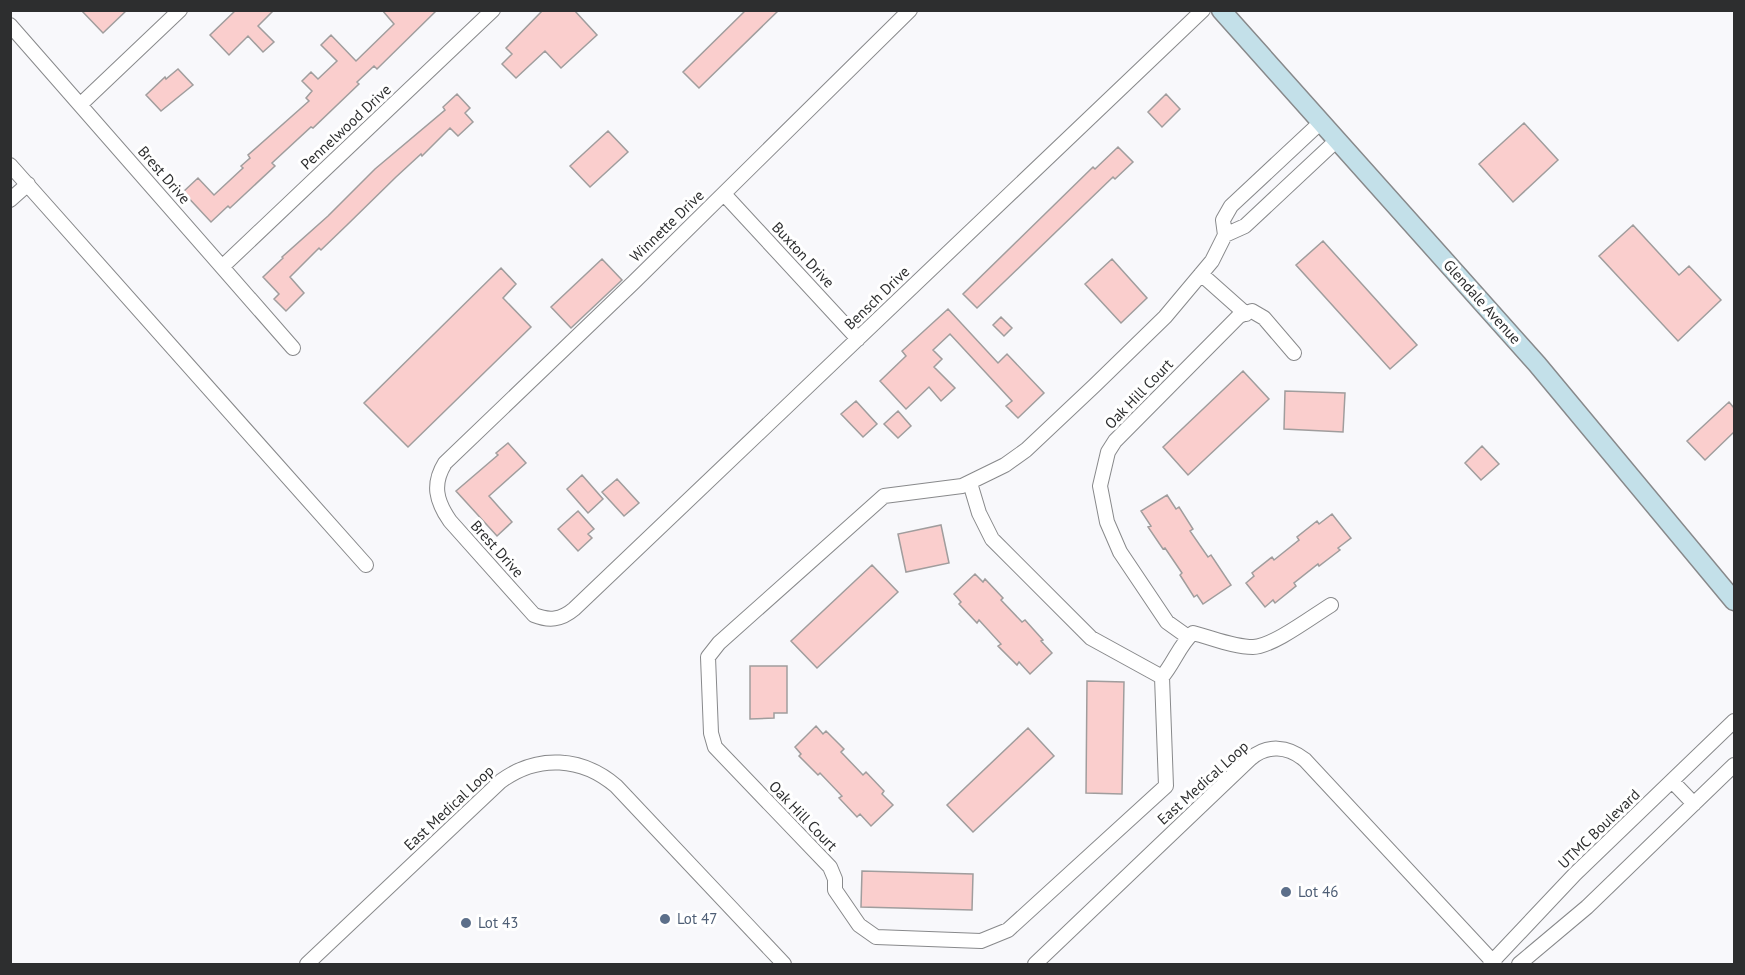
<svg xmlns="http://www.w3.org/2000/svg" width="1745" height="975" viewBox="0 0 1745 975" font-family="'PT Sans',sans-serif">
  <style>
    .building { fill: #facecd; stroke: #a09d9d; stroke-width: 1.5 }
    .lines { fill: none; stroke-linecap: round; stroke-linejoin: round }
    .street-casing { stroke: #88898b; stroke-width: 16 }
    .secondary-casing { stroke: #88898b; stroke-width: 21 }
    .street { stroke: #fff; stroke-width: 14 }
    .secondary { stroke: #c3e0e9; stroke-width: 18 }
    .service-dot { fill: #5c6f8a; stroke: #fff; stroke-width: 2 }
    .labels { text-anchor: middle; stroke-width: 6; stroke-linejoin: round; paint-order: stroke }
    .street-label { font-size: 15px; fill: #2d2e2f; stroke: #fff }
    .service-label { font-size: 15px; fill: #4e5e75; stroke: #fff; text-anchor: start }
  </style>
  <rect width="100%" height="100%" fill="#f8f8fb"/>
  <path class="building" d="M81 10H127L103 33Z
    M236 10H274L258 26 274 42 263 52 248 36 229 55 210 35Z
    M382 10H437L377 69 374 66 357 82 359 84 313 128 311 127 272 163 275 166 230 208 228 206 211 222 183 192 198 178 214 195 243 168 241 166 250 158 248 155 309 101 306 98 312 91 302 81 311 72 318 79 337 61 321 45 331 35 356 61 394 24Z
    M543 10H574L597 35 561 68 545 51 516 78 502 64 512 54 506 48Z
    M746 10H779L699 88 683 72Z
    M178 69 193 85 161 111 146 95 165 77 166 79Z
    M457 94 470 108 465 113 473 122 458 136 450 128 422 156 421 154 396 177 347 225 321 250 319 248 290 277 304 293 286 311 274 299 279 294 263 277 283 258 282 257 328 216 375 169 445 110 443 107Z
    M1166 94 1180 109 1162 127 1148 112Z
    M1524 123 1558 160 1513 202 1479 164Z
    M608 131 628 152 590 187 570 166Z
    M1118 147 1133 162 1115 179 1113 177 977 308 963 294 1093 167 1095 169Z
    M1633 225 1679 275 1689 266 1721 300 1678 341 1599 256Z
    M1323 241 1417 345 1390 369 1296 265Z
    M602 259 622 280 571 328 551 307Z
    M1112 259 1147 298 1121 323 1085 284Z
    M501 268 516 284 503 298 531 327 408 447 364 403Z
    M948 309 998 363 1007 354 1044 393 1018 418 1006 406 1012 401 950 334 933 350 942 359 934 367 955 388 941 401 929 387 906 409 880 381 906 356 902 351Z
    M1001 317 1012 328 1004 336 993 325Z
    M1243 371 1269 399 1188 475 1163 447Z
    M1285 391 1345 393 1343 432 1284 429Z
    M856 401 877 424 863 437 841 414Z
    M1729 402 1734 408V432L1705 460 1687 441Z
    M898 411 911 426 898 438 884 424Z
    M508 443 526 463 489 496 512 522 497 536 456 491 498 455 496 453Z
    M1482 446 1499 464 1481 480 1465 463Z
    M582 475 603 499 588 513 567 489Z
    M617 479 639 503 624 516 602 492Z
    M1167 495 1176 509 1179 507 1193 529 1190 531 1208 557 1211 555 1231 585 1203 604 1197 595 1194 597 1180 575 1182 573 1165 548 1163 549 1148 527 1151 526 1141 511Z
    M578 511 594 529 588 534 592 538 578 551 558 529Z
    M1332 514 1351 538 1338 548 1340 550 1319 566 1318 564 1294 583 1296 586 1275 603 1273 600 1265 607 1246 583 1254 576 1252 573 1272 557 1274 560 1299 540 1297 537 1317 521 1319 524Z
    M941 525 949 563 906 572 898 534Z
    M872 565 898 592 817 668 791 641Z
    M975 574 983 582 985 579 1003 598 1001 600 1022 622 1025 620 1043 640 1041 641 1052 653 1030 674 1019 662 1017 665 998 646 1001 644 979 620 977 623 959 604 961 602 954 594Z
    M750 666H787V713H774V718L750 719Z
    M1087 681 1124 682 1122 794 1086 793Z
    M816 726 823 734 826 731 844 749 841 752 863 775 866 772 884 791 882 794 893 805 871 826 860 814 857 817 839 798 842 796 820 773 818 775 799 756 801 754 795 747Z
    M1028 728 1054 756 973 832 947 805Z
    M862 871 973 874 972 910 861 907Z"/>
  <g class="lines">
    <g class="street-casing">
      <path id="street" d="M910 10 634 282 445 463C432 484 436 501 450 521L534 615C549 621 561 620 574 609L1203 10
        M10 25 293 348
        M81 104 180 10
        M10 165 366 565
        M724 194 858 339
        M10 200 28 184
        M1225 235 1245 226 1337 140
        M222 267 493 10
        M1201 274 1246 314
        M970 483 979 513 992 539 1091 638 1162 677C1174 663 1180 644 1193 633 1213 638 1233 647 1253 647 1272 647 1313 616 1331 605
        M1188 637 1167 622 1120 552 1107 522 1100 486 1108 452 1115 441 1239 316 1252 311 1264 318 1294 353
        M1162 677 1166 786 1008 930 981 941 876 937 859 925 835 890V879L830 867 715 747 711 733 708 657 719 643 884 496 962 486 1005 465 1026 450 1094 386 1165 317 1212 261 1225 235 1223 220 1231 206 1321 122
        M1672 781 1694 804
        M307 964 501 781C538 754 582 757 616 786L784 964
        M1035 964 1250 759C1267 744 1288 746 1305 760L1495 964
        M1490 964 1575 874 1734 721
        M1519 964 1587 907 1734 765"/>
    </g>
    <g class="secondary-casing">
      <path id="secondary" d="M1221 10 1537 364 1734 601"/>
    </g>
    <use href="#street" class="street"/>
    <use href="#secondary" class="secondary"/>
  </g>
  <g class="service-dot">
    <circle cx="1286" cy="892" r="6"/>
    <circle cx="665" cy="919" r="6"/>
    <circle cx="466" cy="923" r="6"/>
  </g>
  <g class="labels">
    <g class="street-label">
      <text transform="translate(346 127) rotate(-43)" y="5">Pennelwood Drive</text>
      <text transform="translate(164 175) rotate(49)" y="5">Brest Drive</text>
      <text transform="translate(667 226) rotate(-44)" y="5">Winnette Drive</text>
      <text transform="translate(803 255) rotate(47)" y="5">Buxton Drive</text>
      <text transform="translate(877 298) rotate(-44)" y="5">Bensch Drive</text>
      <text transform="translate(1482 302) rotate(48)" y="5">Glendale Avenue</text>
      <text transform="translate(1139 394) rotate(-46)" y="5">Oak Hill Court</text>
      <text transform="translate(497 549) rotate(48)" y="5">Brest Drive</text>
      <text transform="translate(1203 783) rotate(-42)" y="5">East Medical Loop</text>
      <text transform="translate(449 808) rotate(-43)" y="5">East Medical Loop</text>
      <text transform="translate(803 816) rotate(46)" y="5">Oak Hill Court</text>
      <text transform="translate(1599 829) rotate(-44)" y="5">UTMC Boulevard</text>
    </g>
    <g class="service-label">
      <text x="1298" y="897">Lot 46</text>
      <text x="677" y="924">Lot 47</text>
      <text x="478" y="928">Lot 43</text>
    </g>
  </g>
  <rect width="1745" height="975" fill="none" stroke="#2d2e2f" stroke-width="24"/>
</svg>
